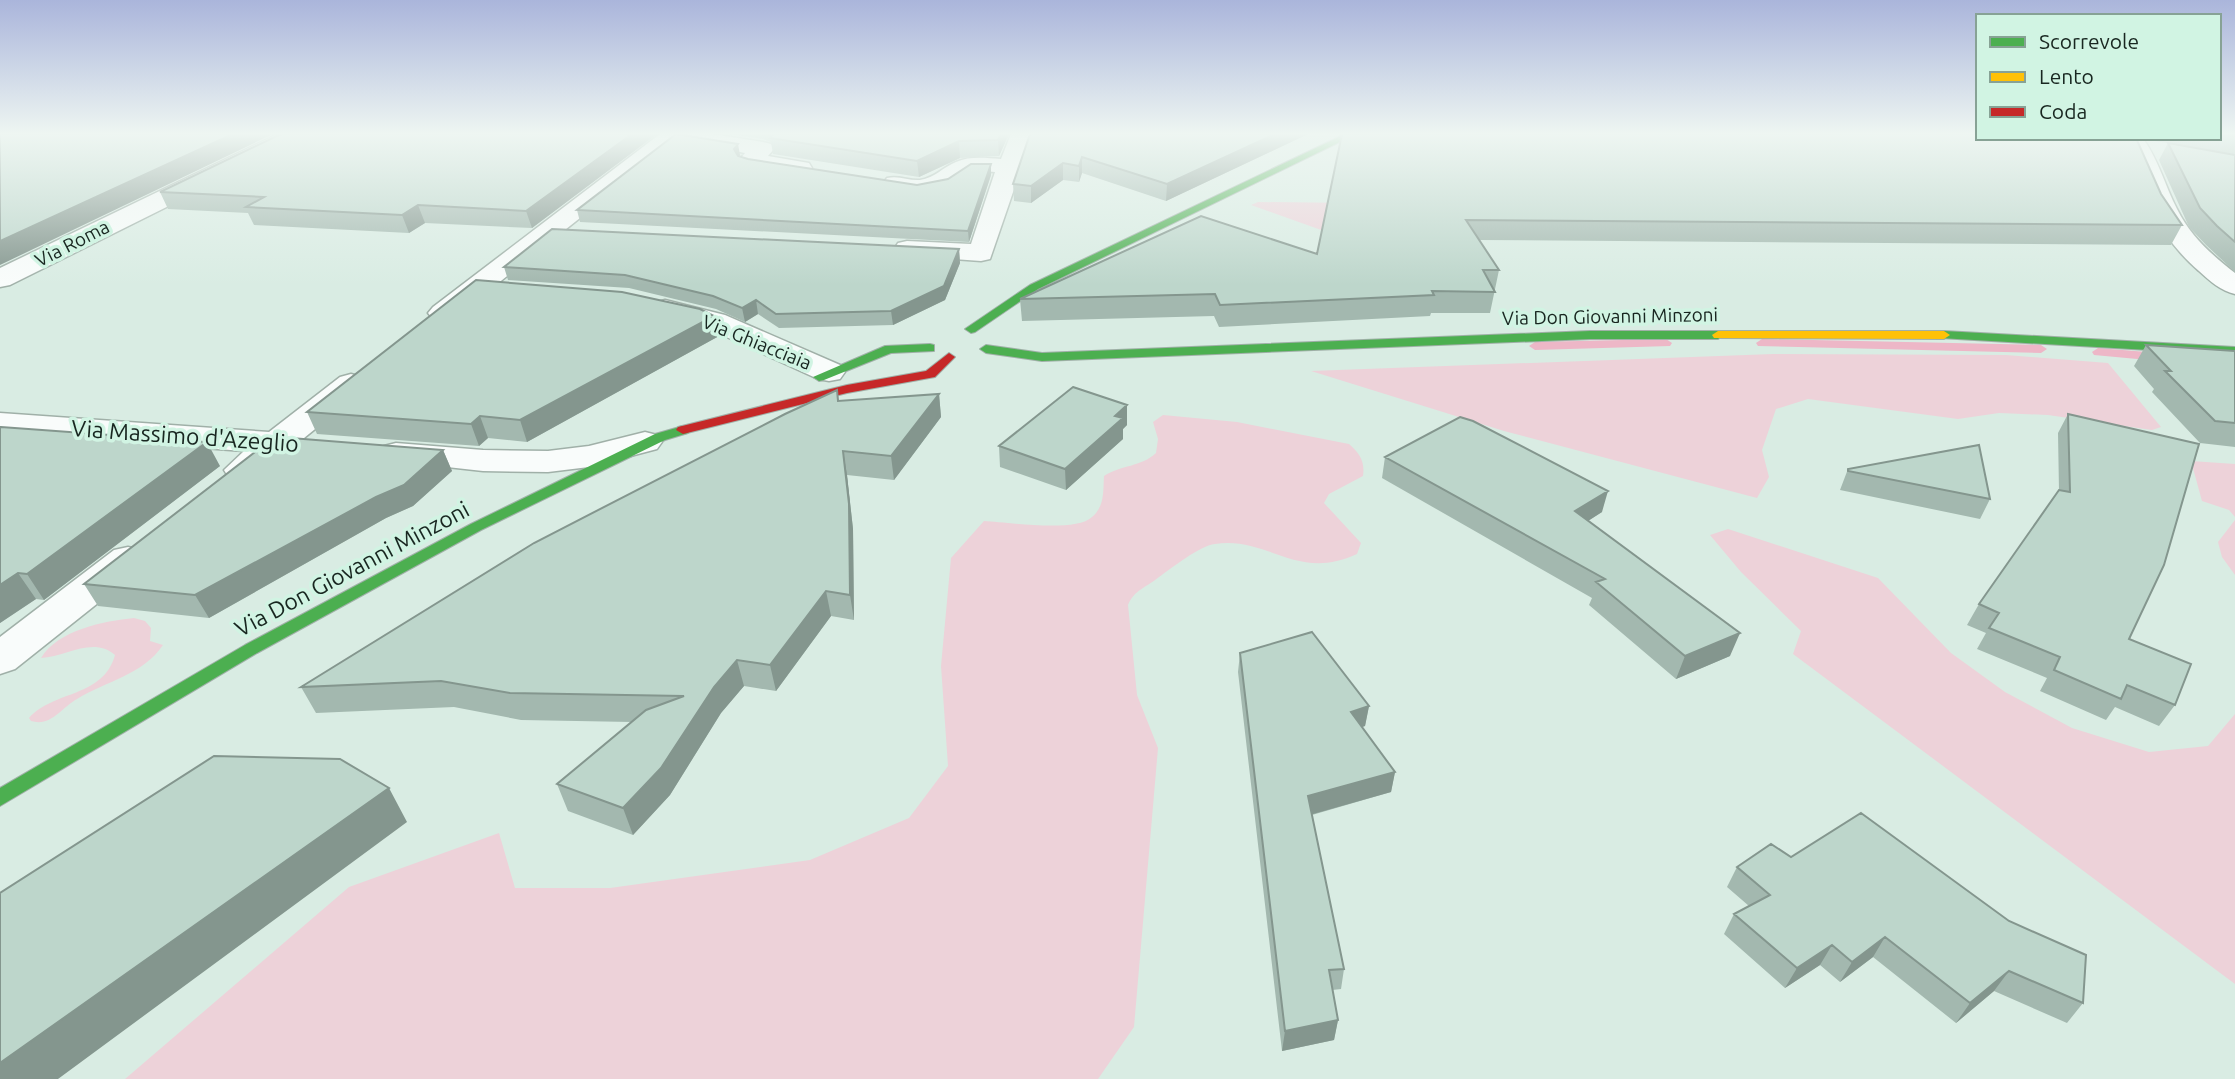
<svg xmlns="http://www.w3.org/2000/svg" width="2235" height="1079" viewBox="0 0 2235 1079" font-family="Ubuntu,sans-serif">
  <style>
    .green { fill: #edd2d9 }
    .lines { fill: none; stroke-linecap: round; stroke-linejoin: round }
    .stream { fill: #edb7c7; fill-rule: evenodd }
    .street-casing { stroke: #a0b0a8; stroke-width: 3 }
    .fast-casing { stroke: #a0b0a8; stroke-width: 2 }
    .slow-casing { stroke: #a0b0a8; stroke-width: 2 }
    .jam-casing { stroke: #a0b0a8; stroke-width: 2 }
    .street { fill: #f9fcfb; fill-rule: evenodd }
    .fast { fill: #4caf50; fill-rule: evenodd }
    .slow { fill: #ffc107; fill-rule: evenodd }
    .jam { fill: #c62828; fill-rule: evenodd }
    .wall { fill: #a3b8af }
    .shaded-wall { fill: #84968e }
    .building { fill: #bdd6cb; stroke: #84968e; stroke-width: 2 }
    .labels { text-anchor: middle; stroke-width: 7; stroke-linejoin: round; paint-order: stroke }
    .far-street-label { font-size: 19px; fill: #182620; stroke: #d1f4e3 }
    .street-label { font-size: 23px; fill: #182620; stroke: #d1f4e3 }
  </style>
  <rect width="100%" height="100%" fill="#d9ece3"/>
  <path class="green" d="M1258 202 1357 203 1324 231 1251 205Z
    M1773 354 2006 355 2108 363 2161 427 2152 430 2048 415 1999 413 1958 419 1808 399 1776 409 1762 450 1769 477 1757 498 1504 431 1311 371Z
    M1163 415 1237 422 1349 444C1360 454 1365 461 1363 476L1329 494 1324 503 1361 543 1357 554C1297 582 1268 536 1215 544 1199 546 1172 568 1159 577 1147 587 1134 590 1128 605L1137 695 1158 748 1134 1027 1098 1079H125L349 887 499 833 515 888H610L810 860 909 818 948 766 941 666 951 558 984 521C1008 522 1075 533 1092 517 1105 506 1103 491 1104 476 1121 465 1141 467 1156 453L1158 439 1153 422Z
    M2191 461 2235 464V517L2229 510 2202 501Z
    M2235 520V575L2222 557 2218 542Z
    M1728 529 1878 578 1951 653 2005 692 2072 728 2149 752 2208 746 2235 714V984L1793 654 1801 631 1741 572 1710 535Z
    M134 618 145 621 151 628 150 641 163 645C143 675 106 681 77 699 61 708 51 727 31 721L29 718C54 690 103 698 115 655 93 636 66 657 41 658 58 630 104 621 134 618Z"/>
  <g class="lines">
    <path class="stream" d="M1666 339 1672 343 1670 346 1535 350 1529 346 1535 342Z
      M1762 339 2041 345 2047 349 2041 353 1758 346 1756 343Z
      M2098 348 2159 353 2165 357 2159 361 2094 355 2092 352Z"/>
    <g class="street-casing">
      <path id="street" d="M278 134H306L303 139 10 285 0 287V268Z
        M660 134H712L763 142 771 144 774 149 768 156 809 163 812 168 809 173 801 175 750 167 742 165 739 160 745 153 678 140 453 319 443 322 433 319 428 313 433 307Z
        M1011 134H1033L990 259 981 261 898 255 894 249 898 243 907 241 971 244 995 172C963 170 973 176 948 187 928 196 907 193 887 188L883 183 887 178C899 175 909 181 920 180 935 178 943 167 956 162 970 156 985 158 1001 159Z
        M2120 138 2144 140C2159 161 2165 186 2177 209 2190 236 2212 255 2235 273V294C2221 291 2210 281 2199 271 2179 254 2162 232 2151 207 2141 183 2135 160 2120 138Z
        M665 300 725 315 840 365 845 372 840 379 829 381 818 379 705 327 655 315 651 309 655 303Z
        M351 374 362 377 367 384 362 391 304 438 308 444 303 451C296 453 286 453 281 456 262 469 254 484 229 478L224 470 244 451 0 433V413L269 432 340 377Z
        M645 432 657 435 662 442 657 449 589 467 548 472 483 471 384 460 379 453 384 446 396 443 483 450 548 451 589 446Z
        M128 547 142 550 148 559 142 568 15 669 0 674V637L114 550Z"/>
    </g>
    <g class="fast-casing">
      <path id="fast" d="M1345 134H1356L1038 289 975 332 971 333 965 329 1030 285Z
        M1590 331H1718L1724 335 1718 339H1590L1042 361 986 353 980 349 986 345 1042 353Z
        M1944 331 2235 347V355L1940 338 1938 335Z
        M930 344 934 345V351L891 353 824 380 819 381 813 377 885 346Z
        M683 426 688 427 690 430 688 433 665 440 481 530 257 653 0 806V788L245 645 471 524 655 434Z"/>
    </g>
    <g class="slow-casing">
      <path id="slow" d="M1718 331H1944L1950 335 1944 339 1714 338 1712 335Z"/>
    </g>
    <g class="jam-casing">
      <path id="jam" d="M949 353 955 357 935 377 847 393 683 434 676 430 678 427 847 385 926 371Z"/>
    </g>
    <use href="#street" class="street"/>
    <use href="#fast" class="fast"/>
    <use href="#slow" class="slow"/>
    <use href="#jam" class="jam"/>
  </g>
  <path class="wall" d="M657 134 532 228 425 223 409 233 254 225 248 213 168 209 160 192Z
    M728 134H1009L999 156 960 158 919 177 773 154 771 142 763 139Z
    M1030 134H1308L1166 201 1082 173 1079 182 1063 180 1031 203 1014 201 1013 184Z
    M1342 134 2161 194 2182 225 2171 245 1479 240 1499 270 1490 313H1431L1430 316 1219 327 1214 316 1022 321 1020 299 1317 254Z
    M2219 134H2235V272L2206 245 2189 227 2159 160 2168 143 2147 140 2148 138H2219Z
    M740 155 739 156 748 159 917 185 991 175 969 242 580 222 577 210Z
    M959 249 960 263 945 300 893 325 779 328 758 314 745 322 716 309 629 288 508 280 504 267Z
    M714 316 719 336 527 442 488 438 479 446 317 434 307 412Z
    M2146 345 2235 351V447L2200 443 2152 392 2154 389 2134 366Z
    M837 390 839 401 939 394 941 417 894 480 847 475 853 529 854 620 831 616 776 691 744 686 721 713 670 795 633 835 568 811 557 784 632 722 521 720 454 707 316 713 301 687Z
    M1127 405V425L1123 429V439L1066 490 1000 467 999 446Z
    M2068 414 2129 639 2175 705 2159 726 2115 707 2106 720 2040 691 2047 678 1977 649 1986 633 1967 625 1979 604 2059 491 2058 433Z
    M0 427 220 466 44 600 36 599 0 623Z
    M443 450 452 471 413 506 386 518 209 618 98 606 84 584Z
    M1385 457 1602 512 1588 521 1730 656 1676 679 1589 605 1592 598 1382 478Z
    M1848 469 1990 499 1980 519 1840 490Z
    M1240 653 1369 706 1365 726 1362 727 1395 772 1391 792 1312 815 1344 969 1341 989 1332 990 1338 1020 1334 1040 1282 1051 1238 672Z
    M1791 857 2083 1003 2067 1023 1994 991 1956 1023 1873 957 1840 982 1820 965 1785 988 1724 934 1734 914 1749 906 1727 887 1737 867Z"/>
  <path class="shaded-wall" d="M233 134H273L0 265V241Z
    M632 134H657L532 228 526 211Z
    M1001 134H1009L999 156 998 140Z
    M1275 134H1308L1166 201 1167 184Z
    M959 141 960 158 919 177 917 161Z
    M738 144 740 155 736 160 734 149Z
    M1082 157V173L1079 182V166Z
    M1063 163V180L1031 203V186Z
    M991 164V175L969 242 968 231Z
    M418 205 425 223 409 233 402 215Z
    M959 249 960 263 945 300 893 325 891 311Z
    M756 300 758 314 745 322 742 308Z
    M714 316 719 336 527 442 520 420Z
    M939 394 941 417 894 480 891 456Z
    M1127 405V425L1123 429V439L1066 490 1065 469 1115 416Z
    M480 416 488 438 479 446 471 424Z
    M207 442 220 466 44 600 27 574Z
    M443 450 452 471 413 506 386 518 209 618 195 595Z
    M843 451 847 475 853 529 854 620 850 595Z
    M1608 491 1602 512 1569 533 1575 511Z
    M18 573 36 599 0 623V585Z
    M826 591 831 616 776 691 770 665Z
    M1740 633 1730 656 1676 679 1685 656Z
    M737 660 744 686 721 713 670 795 633 835 623 808 714 687Z
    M1369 706 1365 726 1348 732 1351 712Z
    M1395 772 1391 792 1306 816 1308 796Z
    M389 788 407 822 58 1079H0V1063Z
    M1885 937 1873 957 1840 982 1852 962Z
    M1832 945 1820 965 1785 988 1797 968Z
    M2009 971 1994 991 1956 1023 1970 1003Z
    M1338 1020 1334 1040 1282 1051 1285 1031Z"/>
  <path class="building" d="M0 134H233L0 241Z
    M281 134H632L526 211 418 205 402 215 246 207 264 197 160 192Z
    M676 134 738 144 734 149 738 156 748 159 917 185 948 179 971 164H991L968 231 577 210Z
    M773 134H1001L998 140 959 141 917 161 770 138Z
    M1030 134H1275L1167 184 1082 157 1079 166 1063 163 1031 186 1013 184Z
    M1342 134H1978V138H2136L2161 194 2182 225 1466 220 1499 270H1483L1495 292 1432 291 1434 295 1220 305 1215 294 1020 299 1201 216 1317 254Z
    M2219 134H2235V136Z
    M2168 143 2235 155V242L2217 226 2200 208Z
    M552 229 959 249 944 286 891 311 776 314 756 300 742 308 713 296 625 275 504 267Z
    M476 280 622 292 700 309 714 316 520 420 480 416 471 424 307 412Z
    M2146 345 2235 351V423L2215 421 2165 371H2171Z
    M1073 387 1127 405 1115 416 1123 418 1065 469 999 446Z
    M837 390 838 401 939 394 891 456 843 451 849 504 850 595 826 591 770 665 737 660 714 687 661 768 623 808 557 784 646 710 684 696 510 693 441 681 301 687 534 543 785 414Z
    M2068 414 2199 444 2164 565 2129 639 2191 664 2175 705 2127 685 2121 699 2054 670 2060 657 1989 628 1999 613 1979 604 2059 490 2070 492Z
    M1460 417 1473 421 1608 491 1575 511 1740 633 1685 656 1596 582 1605 579 1385 457Z
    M0 427H1L207 442 27 574 18 573 0 585Z
    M278 437 443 450 404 485 376 497 195 595 84 584 259 449H263Z
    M1979 445 1990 499 1848 471V469Z
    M1312 632 1369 706 1351 712 1395 772 1308 796 1344 969 1329 970 1338 1020 1285 1031 1240 653Z
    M214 756 340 759 389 788 0 1063V893Z
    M1861 813 2009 921 2086 955 2083 1003 2009 971 1970 1003 1885 937 1852 962 1832 945 1797 968 1734 914 1770 895 1737 867 1771 844 1791 857Z"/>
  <linearGradient id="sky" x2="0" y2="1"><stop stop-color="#aab5db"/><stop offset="0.47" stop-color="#eef6f2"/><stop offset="1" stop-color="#eef6f2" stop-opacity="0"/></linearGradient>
  <rect width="2235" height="285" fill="url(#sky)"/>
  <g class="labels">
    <g class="far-street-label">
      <text transform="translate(72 243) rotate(-27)" y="7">Via Roma</text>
      <text transform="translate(1610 316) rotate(-1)" y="7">Via Don Giovanni Minzoni</text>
      <text transform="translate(757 342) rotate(22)" y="7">Via Ghiacciaia</text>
    </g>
    <g class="street-label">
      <text transform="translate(185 436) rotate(4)" y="8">Via Massimo d'Azeglio</text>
      <text transform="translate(352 569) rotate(-28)" y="8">Via Don Giovanni Minzoni</text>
    </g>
  </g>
  <rect x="1976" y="14" width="245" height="126" fill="#d1f4e3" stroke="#87a295" stroke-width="2"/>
  <rect x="1990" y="37" width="35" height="10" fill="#4caf50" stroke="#87a295" stroke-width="2"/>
  <text x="2039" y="49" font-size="21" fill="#182620">Scorrevole</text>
  <rect x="1990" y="72" width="35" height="10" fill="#ffc107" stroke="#87a295" stroke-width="2"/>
  <text x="2039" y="84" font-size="21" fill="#182620">Lento</text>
  <rect x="1990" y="107" width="35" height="10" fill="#c62828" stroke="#87a295" stroke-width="2"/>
  <text x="2039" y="119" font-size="21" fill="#182620">Coda</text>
</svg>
